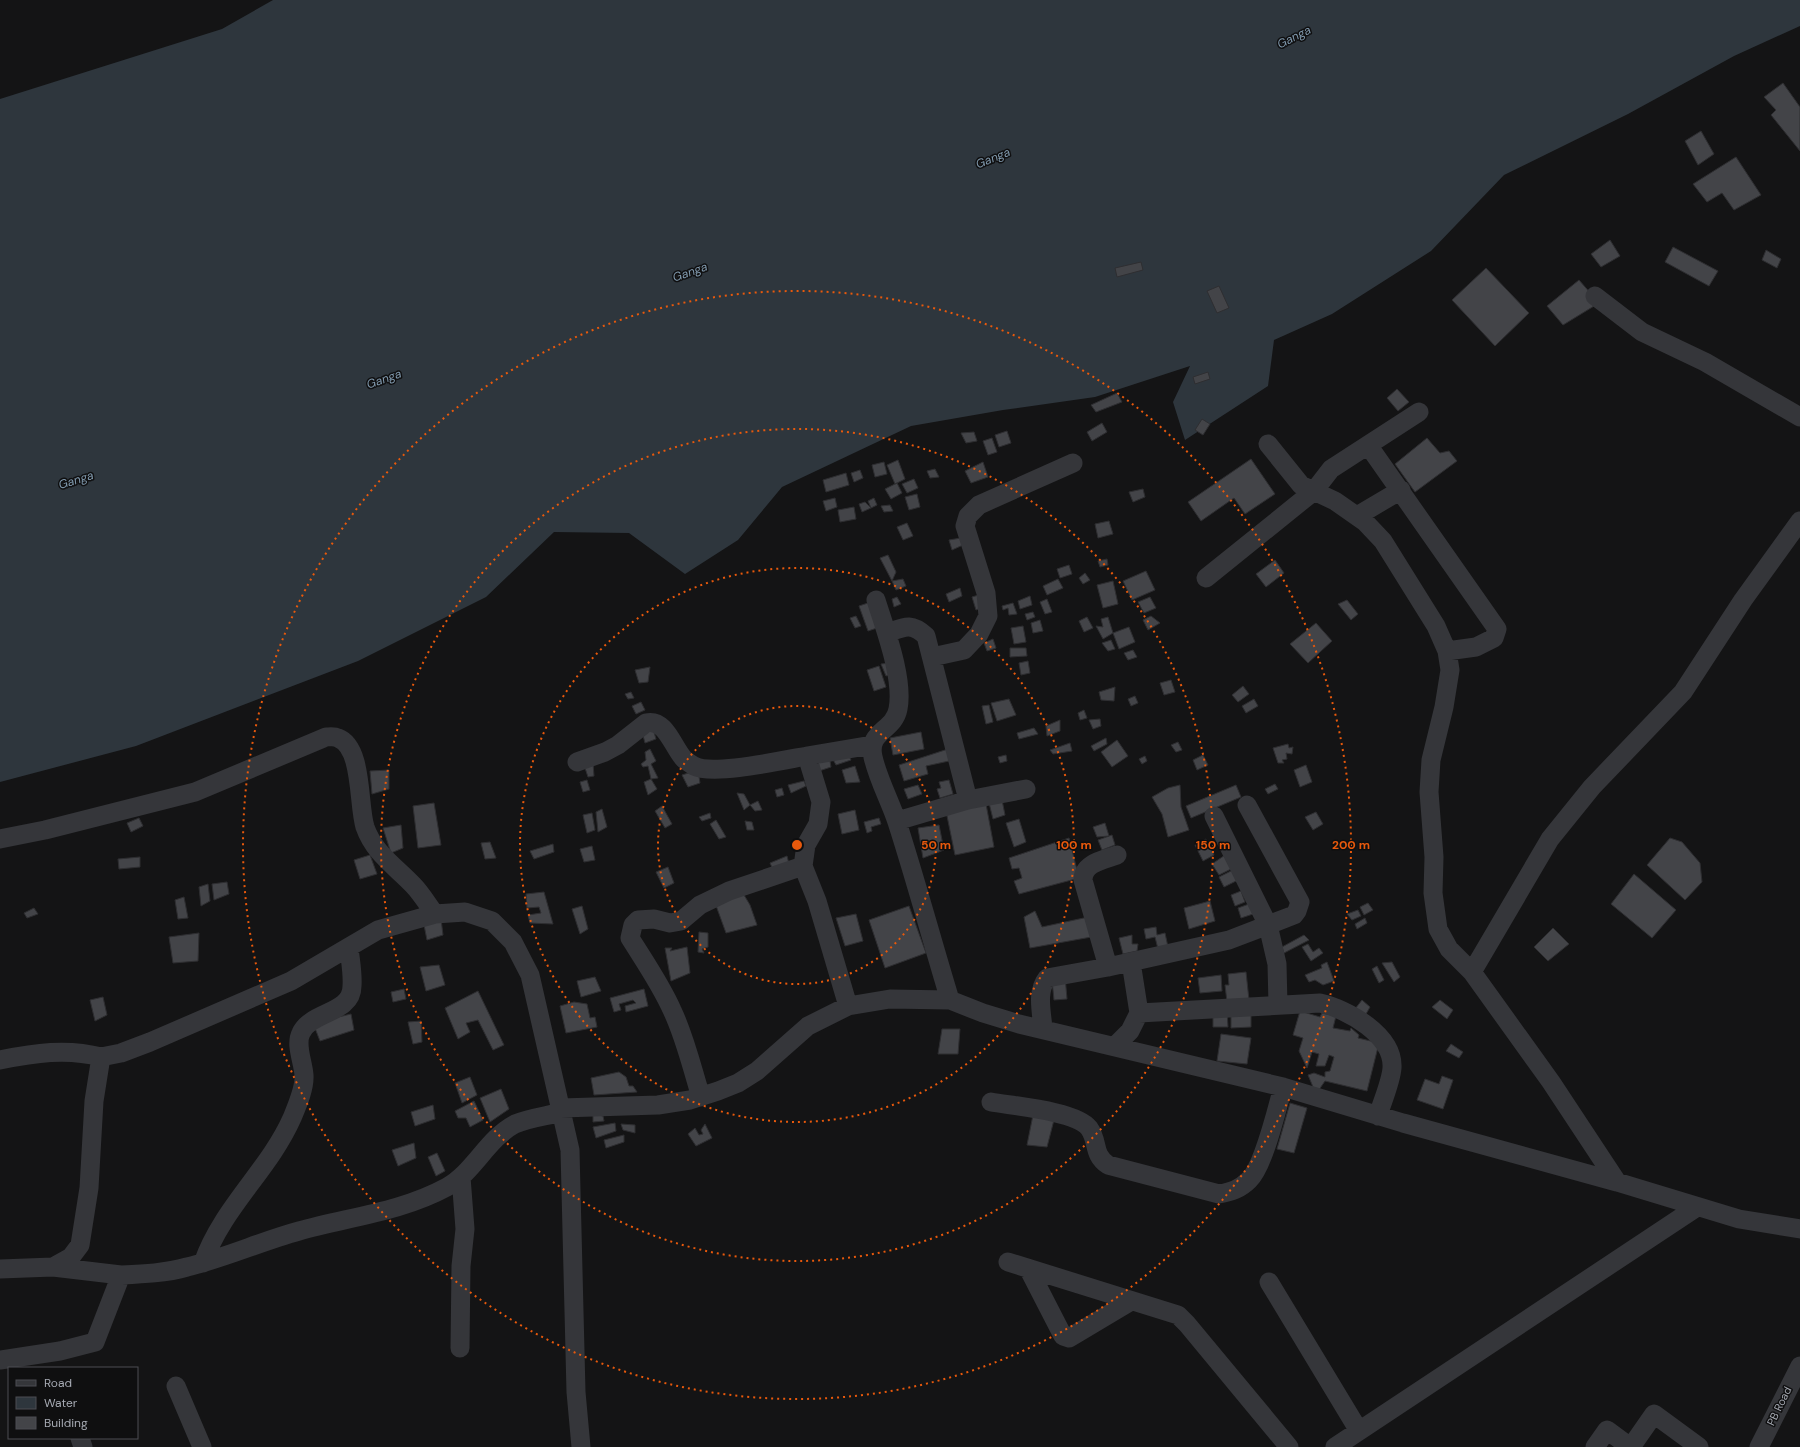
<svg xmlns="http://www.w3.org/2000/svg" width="1800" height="1447" viewBox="0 0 1800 1447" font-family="'DM Sans',sans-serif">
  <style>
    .water { fill: #2e363d }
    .building { fill: #434448; stroke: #2e2e31 }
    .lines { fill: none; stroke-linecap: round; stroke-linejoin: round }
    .minor { stroke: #35363a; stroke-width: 19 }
    .ring { fill: none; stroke: #e8590c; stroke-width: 2; stroke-dasharray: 2 4 }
    .labels { text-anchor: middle; stroke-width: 3; stroke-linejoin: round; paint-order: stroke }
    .street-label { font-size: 11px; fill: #a7abb4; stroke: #0f0f10 }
    .water-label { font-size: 12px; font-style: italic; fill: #8099ad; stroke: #0f0f10 }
    .centre { fill: #e8590c; stroke: #0f0f10; stroke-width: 2 }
    .ring-label { font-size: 12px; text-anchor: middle; font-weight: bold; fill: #e8590c; stroke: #0f0f10; stroke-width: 3; stroke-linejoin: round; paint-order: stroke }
  </style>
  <rect width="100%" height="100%" fill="#141415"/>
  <path class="water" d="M273 0H1800V26L1734 56 1628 114 1504 175 1431 251 1332 314 1274 340 1268 386 1185 440 1173 402 1190 366 1095 397 1003 410 911 426 782 487 738 540 685 574 629 533 554 532 486 597 358 661 136 746 0 782V99L222 29Z"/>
  <path class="building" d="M1783 83 1800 107V151L1771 115 1776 110 1764 97Z
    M1701 131 1714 154 1698 165 1685 141Z
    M1736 157 1761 195 1734 210 1722 193 1707 202 1693 184Z
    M1610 240 1620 256 1601 267 1591 254Z
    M1673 247 1718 271 1709 286 1665 262Z
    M1766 250 1781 259 1777 268 1762 260Z
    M1141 262 1143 270 1117 277 1115 268Z
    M1486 268 1529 313 1495 346 1452 300Z
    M1579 280 1599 303 1563 325 1547 306Z
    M1219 286 1229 308 1217 313 1207 291Z
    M1208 372 1210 379 1195 384 1193 377Z
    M1397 389 1409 402 1398 411 1387 398Z
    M1117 393 1122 402 1096 412 1091 405Z
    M1202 419 1210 424 1203 435 1195 430Z
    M1102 423 1107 432 1092 441 1087 432Z
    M1007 431 1011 443 999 447 995 435Z
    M974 432 977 441 966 443 961 433Z
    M992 438 997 452 988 455 983 441Z
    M1427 438 1440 453 1449 451 1457 461 1415 492 1395 464Z
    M1251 459 1275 494 1245 514 1234 498 1201 521 1188 502Z
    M898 460 905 479 895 484 887 465Z
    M884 462 887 474 875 477 872 465Z
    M983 462 988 477 971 483 965 471Z
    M935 469 939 477 930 478 927 471Z
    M860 470 863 478 854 482 851 473Z
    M846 473 849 485 826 492 823 480Z
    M914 479 918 488 907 493 902 484Z
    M897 483 902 493 891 499 885 489Z
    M1143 489 1145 497 1133 502 1129 492Z
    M917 494 920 507 909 510 905 497Z
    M835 498 837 507 826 511 823 501Z
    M874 498 877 505 871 508 868 501Z
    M865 502 871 508 862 512 859 504Z
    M890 505 893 511 884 512 881 506Z
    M854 507 856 519 840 522 838 510Z
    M1109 521 1113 534 1098 538 1095 524Z
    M907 523 913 536 903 540 897 527Z
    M961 538 963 545 952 550 949 540Z
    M888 555 896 572 892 581 880 558Z
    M1107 559 1108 565 1100 567 1098 561Z
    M1275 560 1284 573 1266 587 1256 574Z
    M1069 565 1072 574 1060 578 1057 569Z
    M1146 571 1155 590 1132 600 1123 581Z
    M1085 573 1090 580 1083 584 1079 578Z
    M903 579 906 586 896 590 892 581Z
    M1058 579 1063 588 1047 595 1043 586Z
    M1113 581 1118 604 1103 608 1097 585Z
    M960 588 962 596 949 602 946 594Z
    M982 594 985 606 976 610 972 597Z
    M1030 596 1032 605 1020 609 1018 601Z
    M897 597 901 604 894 607 892 599Z
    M1150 597 1156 608 1144 613 1138 602Z
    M1047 599 1052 612 1045 614 1040 602Z
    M1347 600 1358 614 1351 620 1338 604Z
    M871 602 880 627 868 631 859 606Z
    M1013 603 1017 614 1009 615 1008 608 1003 610 1002 606Z
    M1033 612 1035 617 1027 620 1025 614Z
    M856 616 861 626 855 628 850 618Z
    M1151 616 1160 623 1148 630 1143 620Z
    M1087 617 1093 628 1084 632 1079 621Z
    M1108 617 1113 633 1103 639 1096 626 1103 627 1101 619Z
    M1040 620 1043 631 1033 633 1031 623Z
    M1316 623 1332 641 1308 663 1290 644Z
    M1023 626 1026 642 1014 644 1011 628Z
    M1129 627 1135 642 1119 649 1113 633Z
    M993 639 996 648 987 651 984 643Z
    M1111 640 1115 649 1108 651 1102 643Z
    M1010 648H1026L1027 656 1010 657Z
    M1133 650 1137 657 1128 660 1124 653Z
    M1028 661 1030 673 1021 675 1019 663Z
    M890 663 891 674 886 676 881 664Z
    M879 666 886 687 874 691 867 670Z
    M650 667 648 682 639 683 635 670Z
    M1171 680 1175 692 1164 695 1160 683Z
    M1243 686 1249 694 1238 702 1232 695Z
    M1115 687 1114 701 1101 700 1099 692Z
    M631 692 634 698 628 699 625 694Z
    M1135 696 1138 703 1131 706 1128 699Z
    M1009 699 1016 715 997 721 991 703Z
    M1254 699 1258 706 1246 713 1242 706Z
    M641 702 645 710 636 714 632 706Z
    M989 705 993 722 986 724 982 706Z
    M1084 710 1087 718 1080 720 1078 713Z
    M1100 719 1101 726 1093 729 1089 720Z
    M1060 720V731L1047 736 1046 726Z
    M651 722 656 739 645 743 641 728Z
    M1034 728 1038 734 1019 739 1017 733Z
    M921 732 924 749 893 755 890 738Z
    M1106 738 1107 744 1094 751 1091 746Z
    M1117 740 1128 756 1112 767 1101 752Z
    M1178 742 1182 750 1176 752 1171 745Z
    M1070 743 1072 751 1053 754 1050 750Z
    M1288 744 1289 748 1293 747 1292 754 1286 753 1287 759 1282 760 1284 763H1278L1273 748Z
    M650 749 656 761 651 764 658 778 651 779 648 766 643 767 641 764 646 760 645 752Z
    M948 749 949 761 926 766 928 774 904 781 899 765Z
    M847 753 851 760 836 765 831 756Z
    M829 755 831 767 819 771 818 757Z
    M1006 755 1007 761 1000 763 998 757Z
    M1203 755 1208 765 1197 770 1193 760Z
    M1145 756 1147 761 1142 764 1139 759Z
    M593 763 594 776 588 777 584 765Z
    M1306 765 1312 782 1300 787 1294 770Z
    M855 766 860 782 846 783 842 770Z
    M389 770V789L372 794 370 771Z
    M698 770 700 783 688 787 682 775Z
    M651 779 657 789 648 795 644 782Z
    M587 780 590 790 583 792 580 782Z
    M949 780 953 794 940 798 937 789 941 788 939 782Z
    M804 781 806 786 791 793 788 785Z
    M1275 784 1278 789 1268 794 1265 789Z
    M918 785 922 794 908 799 904 789Z
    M1180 785 1181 807 1189 830 1168 837 1162 814 1152 797 1168 788Z
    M1236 785 1241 797 1191 818 1186 806Z
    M782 788 784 795 777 797 775 790Z
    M737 793 744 794 750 805 744 810Z
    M1002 800 1005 815 993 819 989 803Z
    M758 801 762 810 755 811 750 805Z
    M434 803 441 845 418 848 413 806Z
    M986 804 994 847 955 855 946 811Z
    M662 806 672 824 665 828 655 811Z
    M602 809 607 827 598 832 596 812Z
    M855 810 859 830 842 834 838 814Z
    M1316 812 1323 824 1313 830 1305 817Z
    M592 813 595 830 587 833 583 815Z
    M710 813 711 818 702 821 699 817Z
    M139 818 143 826 131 832 127 823Z
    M879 818 881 824 871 827 872 831 867 833 864 822Z
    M1019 819 1026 842 1014 847 1006 823Z
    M716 820 726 837 719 839 710 824Z
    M745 821 752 822 754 830H747Z
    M1105 823 1109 836 1097 837 1093 827Z
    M401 825 403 848 391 853 383 828Z
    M939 825 944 850 923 858 918 828Z
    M1112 835 1115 845 1102 850 1098 840Z
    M1069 838 1079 878 1019 894 1014 881 1022 878 1019 868 1012 869 1009 858Z
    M1670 838 1682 842 1700 863 1702 882 1685 900 1647 865Z
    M1206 839 1214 855 1203 861 1195 845Z
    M490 842 496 858 485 859 481 843Z
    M553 844 554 852 534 859 530 851Z
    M592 846 595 860 584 862 580 849Z
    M1228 853 1237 866 1219 875 1212 864Z
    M370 855 377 874 360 879 354 860Z
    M787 856 789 864 775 874 770 863Z
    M140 857V867L119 869 118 859Z
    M668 867 674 883 664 888 656 872Z
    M1235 869 1240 879 1224 887 1219 877Z
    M1634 874 1676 910 1652 938 1611 904Z
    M227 882 229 894 214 900 212 884Z
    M208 884 210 901 201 906 199 887Z
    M741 890 750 905 757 925 726 933 714 900Z
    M1241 891 1245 902 1235 906 1231 895Z
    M544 892 553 924 530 923 528 915 541 913 539 907 527 908 526 894Z
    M184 897 188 918 178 919 175 900Z
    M1210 901 1215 921 1189 929 1184 908Z
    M1368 903 1373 910 1364 915 1360 907Z
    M1249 904 1253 914 1241 918 1238 908Z
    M582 906 588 929 580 934 572 909Z
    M909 906 926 953 885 968 869 920Z
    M34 908 38 914 27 918 24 913Z
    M1358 910 1361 916 1352 920 1347 914Z
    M1035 911 1042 927 1093 916 1097 936 1030 948 1024 917Z
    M856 914 863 941 845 946 836 918Z
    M1365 918 1367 923 1357 929 1355 924Z
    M441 919 443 935 427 940 423 920Z
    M1156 927 1157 935 1165 933 1168 947 1158 949 1155 937 1146 939 1144 929Z
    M1553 928 1569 944 1548 961 1534 947Z
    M699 932 708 933V947L702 949 704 953 698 952Z
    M199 933 198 961 173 963 169 937Z
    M1132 935V944H1138L1137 951 1123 954 1119 938Z
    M1304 935 1309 940 1284 953 1282 947Z
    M1308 944 1313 952 1319 948 1323 953 1311 961 1302 947Z
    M687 947 690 973 671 981 665 948H672L670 951Z
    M1327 962 1334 981 1323 985 1315 980 1309 982 1305 975 1322 968 1321 965Z
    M1392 962 1400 977 1394 982 1382 963Z
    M439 965 445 985 426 991 420 967Z
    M1377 966 1384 980 1379 983 1372 969Z
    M1246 972 1249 1000 1227 1002 1225 985H1229L1228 974Z
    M1221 975 1222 991 1200 993 1198 978Z
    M1065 976 1067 999 1054 1000 1052 980Z
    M595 977 601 991 581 997 577 981Z
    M404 989 406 999 393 1002 391 992Z
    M644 989 648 1006 626 1012 625 1006 636 1003 633 1000 619 1004 621 1010 614 1012 610 998Z
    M478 991 504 1045 493 1050 478 1020 466 1023 470 1032 458 1039 445 1008Z
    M103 997 107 1015 95 1021 90 1000Z
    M1362 1000 1370 1007 1366 1014 1355 1009Z
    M1440 1000 1453 1010 1447 1019 1432 1007Z
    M574 1002 587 1004 590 1018 595 1017 597 1027 566 1033 560 1006Z
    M1213 1011H1227L1228 1027H1213Z
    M1300 1011 1320 1017 1322 1013 1336 1016 1333 1028 1350 1031 1351 1028 1359 1035 1358 1038 1379 1043 1367 1091 1325 1081 1316 1094 1308 1075 1314 1073 1325 1077V1072L1330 1071 1334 1057 1329 1055 1325 1066H1316L1319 1054 1312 1052 1307 1068 1299 1051 1303 1038 1293 1035Z
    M1231 1012H1251V1027L1231 1028Z
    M351 1014 354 1030 320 1041 313 1023Z
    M421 1021 422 1042 413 1044 408 1022Z
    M942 1029H960L958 1054H938Z
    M1221 1034 1251 1038 1247 1064 1217 1061Z
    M1451 1044 1463 1052 1459 1058 1446 1051Z
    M619 1072 626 1077 629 1086H633L637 1092 594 1095 591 1078Z
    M1442 1076 1453 1080 1443 1109 1417 1100 1425 1079 1439 1084Z
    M470 1077 477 1095 462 1103 455 1083Z
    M501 1089 509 1109 490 1122 480 1098Z
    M474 1101 483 1120 470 1127 466 1118H458L455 1111Z
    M1290 1103 1307 1108 1294 1153 1277 1149Z
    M433 1105 435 1119 415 1126 411 1112Z
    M1034 1110 1055 1116 1047 1147 1027 1145Z
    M593 1114 603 1116 604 1121 593 1122Z
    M615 1123 616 1131 596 1138 593 1127Z
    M621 1124 635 1125V1133L623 1130Z
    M705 1124 712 1138 696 1146 688 1134 695 1128 699 1135 703 1134 701 1130Z
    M624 1135V1142L606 1148 604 1140Z
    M414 1143 416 1158 398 1166 392 1150Z
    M437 1153 445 1171 436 1176 428 1157Z"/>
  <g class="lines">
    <path class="minor" d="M1595 296 1642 332 1705 362 1800 417
      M1268 444 1301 485 1335 501 1365 522 1383 541 1436 626 1447 651 1450 670 1444 707 1431 760 1429 792 1434 857 1433 893 1438 929 1449 949 1472 972
      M1368 445 1497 629 1494 638 1476 647 1447 651
      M1357 516 1401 490
      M1206 578 1314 491 1331 469 1419 412
      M876 600C885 629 904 679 898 709 894 731 867 731 873 757 878 779 890 801 897 822 916 881 932 941 950 1000
      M887 633C904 627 911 622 926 636L968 800
      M932 657 964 650 979 634 988 616 986 593 965 526 968 516 979 505 1073 463
      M577 762 605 752 618 745 646 723C666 718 673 748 684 759 686 761 691 764 694 766 713 776 784 760 807 756
      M1214 816 1268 925 1277 964 1278 1005
      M897 821 968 800 1026 789
      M0 839 45 830 195 792 326 737C329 737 334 736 338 738 363 747 358 805 365 827 374 853 395 866 413 885 421 893 428 905 435 914
      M1108 967 1083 880C1083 863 1103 860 1117 855
      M848 1006 817 901 803 866 806 845 818 824 821 802 807 756 872 745
      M1139 1013 1320 1003C1347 1009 1394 1035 1392 1068 1391 1082 1382 1102 1378 1116
      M1043 1029C1042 1013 1036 992 1047 978L1108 967 1229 940 1294 915 1297 911 1300 902 1247 805
      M1115 1046 1130 1031 1139 1013 1131 962
      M0 1060C34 1053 67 1048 101 1057
      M701 1097C692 1068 685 1037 672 1010 661 985 645 962 630 938L633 925 638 920 654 919 670 923 681 921 700 905 729 891 803 866
      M991 1102C1013 1106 1076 1111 1089 1128 1099 1142 1092 1154 1108 1165L1219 1194C1231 1192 1240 1189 1249 1180 1264 1166 1277 1108 1283 1087
      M561 1108 658 1105 690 1100 718 1091 738 1083 757 1071 808 1026 848 1006 890 999 950 1000 983 1013 1019 1024 1283 1087 1403 1123 1617 1182 1739 1219 1800 1229
      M1617 1182 1551 1082 1472 972 1550 839 1592 787 1683 692 1743 600 1800 521
      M1008 1262 1178 1315 1187 1324 1289 1447
      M203 1263C222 1208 269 1170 292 1118 297 1106 305 1088 304 1075 303 1061 295 1045 301 1033 311 1011 352 1014 352 986 353 973 350 959 349 947
      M53 1267 121 1275
      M1028 1268 1063 1336 1069 1338 1131 1301
      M0 1269 53 1267 71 1257 80 1245 89 1188 94 1101 101 1057 121 1053 150 1042 291 981 378 930 435 914 465 912 492 921 513 942 530 975 570 1150 576 1392 581 1447
      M1269 1282 1359 1431
      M460 1348 461 1266 465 1229 461 1177
      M0 1360 60 1351 95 1342 121 1275C143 1274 166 1273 187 1267 225 1258 262 1241 299 1231 349 1217 401 1212 447 1187 474 1172 487 1139 515 1124 529 1118 547 1116 562 1112
      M176 1386 202 1447
      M80 1438 83 1447
      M1335 1447 1697 1207
      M1595 1447 1607 1430 1630 1447
      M1631 1447 1654 1414 1699 1447
      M1759 1447 1800 1366"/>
  </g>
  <g class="ring">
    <circle cx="797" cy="845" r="139"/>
    <circle cx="797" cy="845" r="277"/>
    <circle cx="797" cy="845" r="416"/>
    <circle cx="797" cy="845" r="554"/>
  </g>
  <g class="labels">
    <g class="street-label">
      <text transform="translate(1779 1406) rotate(-64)" y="4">PB Road</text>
    </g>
    <g class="water-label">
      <text transform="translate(1294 37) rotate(-27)" y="4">Ganga</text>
      <text transform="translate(993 158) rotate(-22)" y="4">Ganga</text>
      <text transform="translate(690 272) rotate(-19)" y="4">Ganga</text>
      <text transform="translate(384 379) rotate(-19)" y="4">Ganga</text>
      <text transform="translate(76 480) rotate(-17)" y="4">Ganga</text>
    </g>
  </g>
  <circle cx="797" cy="845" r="6" class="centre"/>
  <g class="ring-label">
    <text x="936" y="849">50 m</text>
    <text x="1074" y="849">100 m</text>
    <text x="1213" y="849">150 m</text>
    <text x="1351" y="849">200 m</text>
  </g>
  <rect x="8" y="1367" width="130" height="72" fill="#0f0f10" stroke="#4c4d52"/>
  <rect x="16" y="1380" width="20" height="6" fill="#35363a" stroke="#4c4d52"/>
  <text x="44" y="1387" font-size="12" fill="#a7abb4">Road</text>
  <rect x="16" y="1397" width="20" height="12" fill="#2e363d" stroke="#4c4d52"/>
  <text x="44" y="1407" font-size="12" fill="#a7abb4">Water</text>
  <rect x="16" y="1417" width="20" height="12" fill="#434448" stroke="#4c4d52"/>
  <text x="44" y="1427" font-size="12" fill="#a7abb4">Building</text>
</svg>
